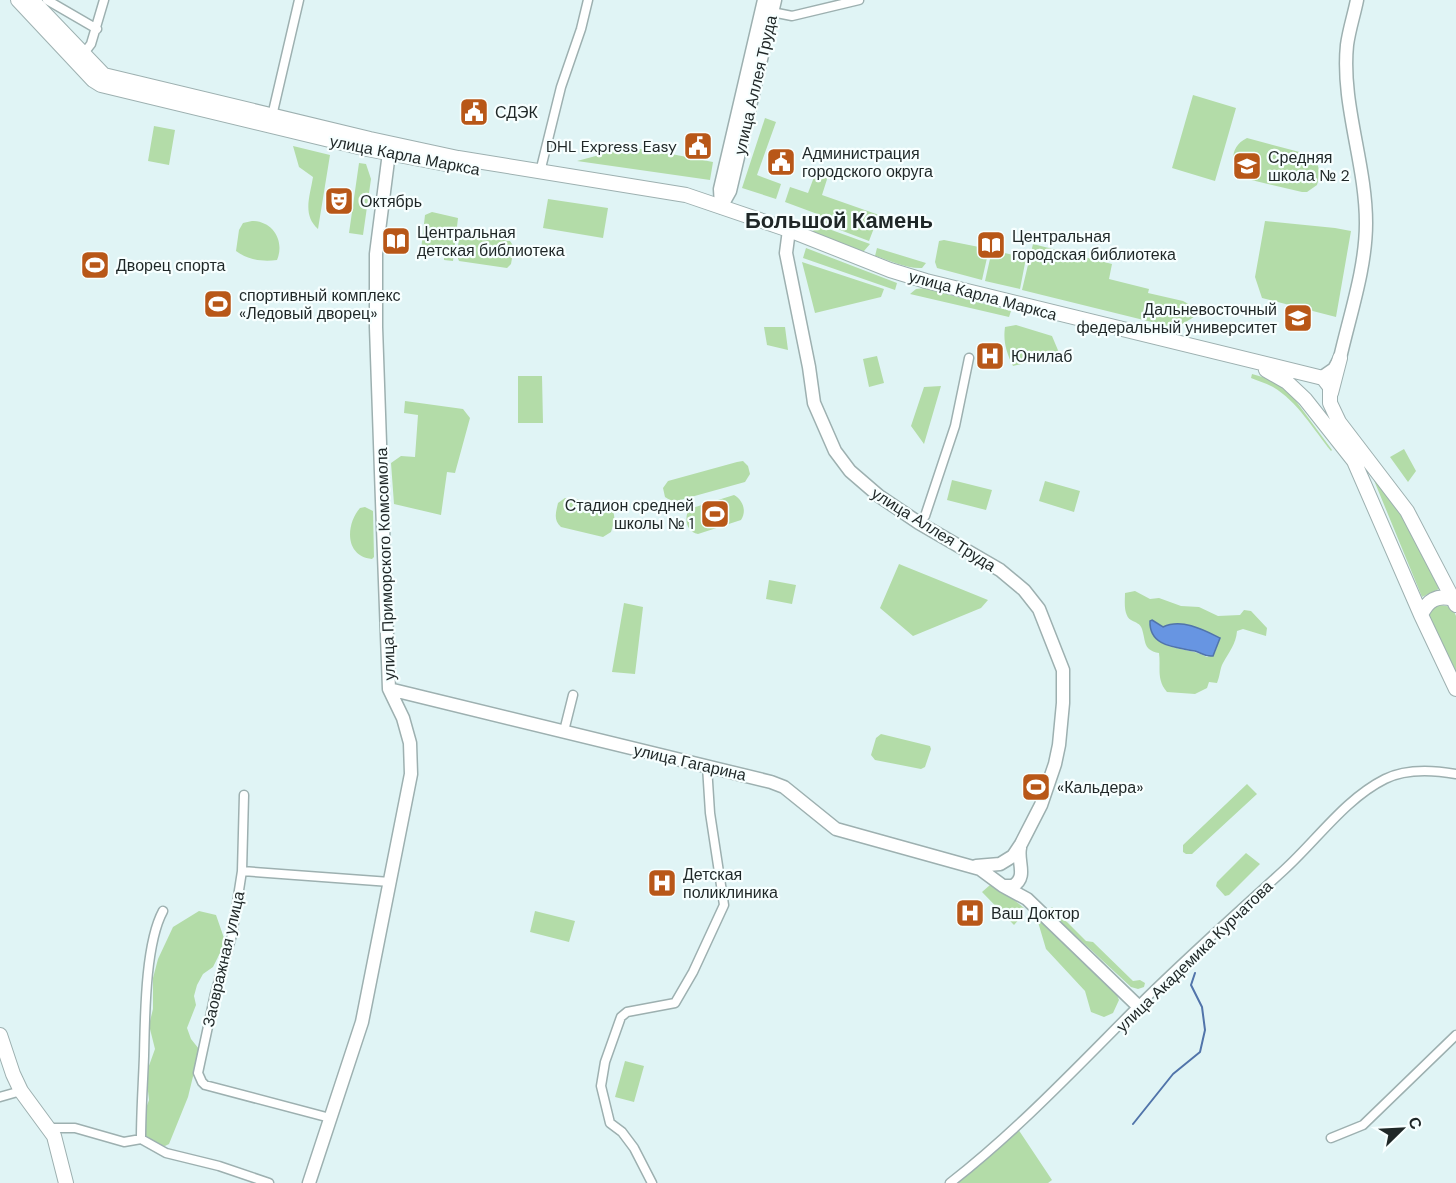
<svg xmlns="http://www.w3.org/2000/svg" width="1456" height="1183" viewBox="0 0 1456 1183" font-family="'DM Sans',sans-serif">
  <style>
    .green { fill: #b3dca8; fill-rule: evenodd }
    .water { fill: #6795e2; stroke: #5174aa; stroke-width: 1.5 }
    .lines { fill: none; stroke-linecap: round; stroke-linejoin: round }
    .stream { stroke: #5174aa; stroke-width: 2 }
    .street-casing { stroke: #9db0b0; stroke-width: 11 }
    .secondary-casing { stroke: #9db0b0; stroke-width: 15 }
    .primary-casing { stroke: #9db0b0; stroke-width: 16 }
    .street { stroke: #fff; stroke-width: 8 }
    .secondary { stroke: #fff; stroke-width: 12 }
    .primary { stroke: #fff; stroke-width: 14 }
    .labels { text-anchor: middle; stroke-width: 4.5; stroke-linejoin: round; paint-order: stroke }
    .street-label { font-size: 16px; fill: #1f2727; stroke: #f7ffff }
    .poi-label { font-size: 16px; fill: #1f2727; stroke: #f7ffff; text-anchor: start }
    .district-label { font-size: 22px; font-weight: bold; fill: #1f2727; stroke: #f7ffff }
  </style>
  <rect width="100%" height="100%" fill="#e0f4f5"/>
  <path class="green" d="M1193 95 1236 108 1215 181 1172 168Z
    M765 118 776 122 757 175 781 184 776 199 742 188Z
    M154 126 175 130 169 165 148 161Z
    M1247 138 1307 154C1320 161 1321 172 1317 185L1307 192H1302L1243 178 1235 171C1231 156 1233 145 1247 138Z
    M293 146 330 155 318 229C302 215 310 196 313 177L299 167Z
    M622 149H645L713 162 710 180 577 161Z
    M359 163 366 164 371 179 363 235 349 233Z
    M817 169 829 173 822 195 879 215 869 241 819 222 820 215 785 202 790 187 808 193Z
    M548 199 608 208 603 238 543 228Z
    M432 212 458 218 453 261 444 260V255L421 250 425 215Z
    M252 221C273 221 285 241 277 260 263 262 248 260 236 251L239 230 243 223Z
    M1265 221 1335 228 1351 231 1336 317 1262 298 1255 277Z
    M815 224 870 244 864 251H862L813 232Z
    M466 234 510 241 514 247 511 264 507 268 459 261 457 256 459 237Z
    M944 240 989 249 982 280 937 268 935 262 939 241Z
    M1033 244 1112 264 1109 279 1149 289 1148 293 1183 301 1194 307 1192 310 1197 315 1176 328 1022 290Z
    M806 248 897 283 895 290 803 258Z
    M877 248 926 263 922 268C907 269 889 260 875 256Z
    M992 250 1026 258 1020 289 985 281Z
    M802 262 884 289 881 297 815 313Z
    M924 288 1011 311 1009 317 910 294 916 289Z
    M1016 325 1052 336 1060 355 1013 366C1006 352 1003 341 1005 327Z
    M764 327H785L788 350 767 345Z
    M877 356 884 383 869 387 863 359Z
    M1252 374 1273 380 1293 397 1332 450 1331 451C1314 430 1297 401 1273 387 1266 383 1258 381 1251 378Z
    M542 376 543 423H518V376Z
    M941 386 924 444 911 426 924 387Z
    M405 401 463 409 470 418 455 473 447 472 441 515 394 504 391 463 401 456 415 457 418 415 404 413Z
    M1404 449 1416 471 1408 482 1390 457Z
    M737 462 743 461 748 466 750 474 745 482 673 502 665 497 663 488 668 481Z
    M1371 473 1404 510 1445 586 1422 597Z
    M952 480 992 490 986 510 947 500Z
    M1045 481 1080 491 1074 512 1039 501Z
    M734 495C743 500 747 511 741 520L698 534C686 532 684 518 689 509Z
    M565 498C574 498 609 505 613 512 616 518 613 526 611 532L603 537 561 527C553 520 556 512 558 503Z
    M365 507 373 511 374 557 372 559C344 556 346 524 360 508Z
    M899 564 988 600 981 608 913 636 880 608Z
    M769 580 796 585 792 604 766 599Z
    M1135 591 1150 599 1159 598 1181 606 1199 607 1218 616 1240 615 1244 610 1251 611 1267 628 1266 636 1243 629 1237 631C1236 644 1229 652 1223 663 1220 668 1220 676 1217 683L1209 682 1207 688 1195 694 1167 692C1156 679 1161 668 1159 653 1143 650 1146 642 1142 629 1140 623 1136 623 1131 620 1123 615 1125 601 1125 593ZM1152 620 1163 627C1183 621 1203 629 1220 638L1215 652 1207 657C1188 645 1149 653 1150 621Z
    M624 603 643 607 635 674 612 672Z
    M1440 605 1452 607 1456 616V678L1428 618 1433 608Z
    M881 734 930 746 931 749 925 767 921 769 875 760 871 755 876 738Z
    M1247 784 1257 794 1192 854H1186L1183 852V845Z
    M1246 853 1260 864 1229 895 1225 896 1216 886 1217 882Z
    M990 885 998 887 1024 908 1021 917 1014 925 982 892Z
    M1052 907 1086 941 1093 942 1133 981 1140 980 1145 983 1144 987 1138 989 1131 987 1049 911Z
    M199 911 216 915 224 938 222 949 213 967 203 974 197 985 194 996 196 1005 187 1028 191 1039 199 1049 198 1056 188 1097 169 1144 165 1146 159 1145 142 1133 145 1111 149 1100 146 1074 155 1049 149 1025 153 1009V978L158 959 173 927Z
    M535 911 575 921 569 942 530 932Z
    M1040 917 1115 991 1119 1000 1113 1013 1104 1017 1091 1012 1085 991 1046 949 1038 922Z
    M625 1061 644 1066 634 1102 615 1097Z
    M1016 1126 1052 1180 1048 1183H950Z"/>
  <path class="water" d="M1152 620 1163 627C1182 618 1204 630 1220 638L1213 656C1205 657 1202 653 1195 651 1176 647 1149 647 1150 621Z"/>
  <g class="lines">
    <path class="stream" d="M1133 1124 1173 1074 1200 1052 1205 1030 1202 1007 1191 985 1195 973"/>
    <g class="street-casing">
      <path id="street" d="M47 0 97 29
        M772 12 792 16 859 0
        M81 57 91 44 104 0
        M272 116 299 0
        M540 172 561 87 581 29 588 0
        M919 523 925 516 955 426 969 358
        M564 731 573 695
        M244 795 242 871 232 935 215 994 198 1073 202 1082 205 1085 330 1118
        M242 871 390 882
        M0 1097 21 1091
        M49 1128H75L124 1142 141 1139 166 1153 219 1166 269 1183
        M1331 1138 1363 1125 1456 1035
        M141 1139C141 1111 143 1084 144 1056 145 1017 145 944 163 911
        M652 1183 634 1148 622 1132 610 1123 601 1086 605 1062 621 1017 627 1012 675 1003 693 972 724 905 710 813 707 766
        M950 1183C1018 1130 1077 1067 1138 1006 1185 959 1235 915 1284 870 1317 840 1345 799 1385 779 1407 768 1433 770 1456 774"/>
    </g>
    <g class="secondary-casing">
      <path id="secondary" d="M721 206 720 189 764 0
        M721 207 730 191 775 0
        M789 230 786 253 809 367 814 403 835 451 850 471 879 496 919 523 1000 570 1024 590 1039 609 1063 670V703L1059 745 1055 764 1041 805 1021 844 1013 856 1000 864 976 866
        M1321 378 1334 369 1340 358C1350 314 1366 268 1366 223 1366 163 1341 104 1347 45 1349 30 1354 15 1357 0
        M389 689 771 782 784 787 836 829 980 869 1003 886 1027 899 1138 1006
        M1003 886H1013C1028 877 1017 862 1020 848
        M309 1183 362 1022 411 774 410 743 403 718 389 689 382 501 376 327V254L390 145"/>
    </g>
    <g class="primary-casing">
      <path id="primary" d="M18 0 93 80 101 85 367 149 446 164
        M32 0 104 75 370 139 458 158 686 195 789 230 890 270 926 281 1323 378 1330 387V403L1339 422 1407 511 1456 605
        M1266 370 1287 382 1305 399 1354 461 1421 615 1456 689
        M1331 393 1340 358
        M1421 615C1427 601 1437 594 1453 599
        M0 1035 13 1074 21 1091 54 1136 66 1183"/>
    </g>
    <use href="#street" class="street"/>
    <use href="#secondary" class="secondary"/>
    <use href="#primary" class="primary"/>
  </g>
  <defs>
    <g id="civic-square" transform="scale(1.5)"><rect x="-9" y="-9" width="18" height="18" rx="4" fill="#b85718" stroke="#f7ffff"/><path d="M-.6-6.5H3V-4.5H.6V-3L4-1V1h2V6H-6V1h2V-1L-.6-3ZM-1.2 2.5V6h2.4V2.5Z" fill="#fff"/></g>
    <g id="school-square" transform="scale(1.5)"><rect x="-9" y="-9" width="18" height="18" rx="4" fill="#b85718" stroke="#f7ffff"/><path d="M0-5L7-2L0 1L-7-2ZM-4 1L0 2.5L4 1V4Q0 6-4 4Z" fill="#fff"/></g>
    <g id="theatre-square" transform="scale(1.5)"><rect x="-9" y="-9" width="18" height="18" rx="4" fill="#b85718" stroke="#f7ffff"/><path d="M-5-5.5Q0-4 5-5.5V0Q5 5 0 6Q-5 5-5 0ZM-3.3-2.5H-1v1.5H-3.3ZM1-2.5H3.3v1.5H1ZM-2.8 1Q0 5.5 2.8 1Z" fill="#fff"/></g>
    <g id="library-square" transform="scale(1.5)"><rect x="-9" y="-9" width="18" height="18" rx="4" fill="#b85718" stroke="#f7ffff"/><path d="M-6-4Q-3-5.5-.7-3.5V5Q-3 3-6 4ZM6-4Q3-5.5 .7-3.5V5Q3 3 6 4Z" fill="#fff"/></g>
    <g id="stadium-square" transform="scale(1.5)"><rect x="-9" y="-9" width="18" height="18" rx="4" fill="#b85718" stroke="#f7ffff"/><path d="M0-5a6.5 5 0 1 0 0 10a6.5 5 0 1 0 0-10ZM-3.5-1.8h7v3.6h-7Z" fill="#fff"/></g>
    <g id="university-square" transform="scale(1.5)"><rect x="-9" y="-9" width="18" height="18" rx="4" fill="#b85718" stroke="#f7ffff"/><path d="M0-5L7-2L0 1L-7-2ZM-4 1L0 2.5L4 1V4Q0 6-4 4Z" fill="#fff"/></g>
    <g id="hospital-square" transform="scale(1.5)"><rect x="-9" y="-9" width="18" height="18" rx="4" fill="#b85718" stroke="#f7ffff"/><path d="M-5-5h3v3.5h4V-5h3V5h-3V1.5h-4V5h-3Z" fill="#fff"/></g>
  </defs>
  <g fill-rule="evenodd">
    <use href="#civic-square" x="474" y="112"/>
    <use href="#civic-square" x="698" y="146"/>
    <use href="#civic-square" x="781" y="162"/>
    <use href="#school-square" x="1247" y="166"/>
    <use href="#theatre-square" x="339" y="201"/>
    <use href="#library-square" x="396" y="241"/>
    <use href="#library-square" x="991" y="245"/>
    <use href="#stadium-square" x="95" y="265"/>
    <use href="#stadium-square" x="218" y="304"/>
    <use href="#university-square" x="1298" y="318"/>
    <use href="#hospital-square" x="990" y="356"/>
    <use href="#stadium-square" x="715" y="514"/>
    <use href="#stadium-square" x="1036" y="787"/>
    <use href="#hospital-square" x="662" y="883"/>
    <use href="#hospital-square" x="970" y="913"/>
  </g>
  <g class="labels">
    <g class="street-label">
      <text transform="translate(755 85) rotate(-77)" y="6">улица Аллея Труда</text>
      <text transform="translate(405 155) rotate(11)" y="6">улица Карла Маркса</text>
      <text transform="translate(983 295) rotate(15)" y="6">улица Карла Маркса</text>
      <text transform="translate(934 529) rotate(32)" y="6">улица Аллея Труда</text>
      <text transform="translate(385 564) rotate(-92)" y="6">улица Приморского Комсомола</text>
      <text transform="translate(690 762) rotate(13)" y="6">улица Гагарина</text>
      <text transform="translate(1194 956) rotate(-44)" y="6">улица Академика Курчатова</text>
      <text transform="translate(223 959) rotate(-77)" y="6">Заовражная улица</text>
    </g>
    <g class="poi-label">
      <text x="495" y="118">СДЭК</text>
      <text x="677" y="152" text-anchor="end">DHL Express Easy</text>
      <text x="802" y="159">Администрация<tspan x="802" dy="18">городского округа</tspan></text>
      <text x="1268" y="163">Средняя<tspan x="1268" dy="18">школа № 2</tspan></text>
      <text x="360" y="207">Октябрь</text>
      <text x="417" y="238">Центральная<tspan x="417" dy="18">детская библиотека</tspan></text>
      <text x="1012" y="242">Центральная<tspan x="1012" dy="18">городская библиотека</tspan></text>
      <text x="116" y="271">Дворец спорта</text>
      <text x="239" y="301">спортивный комплекс<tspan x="239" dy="18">«Ледовый дворец»</tspan></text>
      <text x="1277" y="315" text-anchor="end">Дальневосточный<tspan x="1277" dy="18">федеральный университет</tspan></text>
      <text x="1011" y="362">Юнилаб</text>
      <text x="694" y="511" text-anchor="end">Стадион средней<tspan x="694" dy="18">школы № 1</tspan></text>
      <text x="1057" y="793">«Кальдера»</text>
      <text x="683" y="880">Детская<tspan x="683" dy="18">поликлиника</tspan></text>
      <text x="991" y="919">Ваш Доктор</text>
    </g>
    <g class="district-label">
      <text x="839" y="228">Большой Камень</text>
    </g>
  </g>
  <g transform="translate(1402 1129) rotate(66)" stroke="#f7ffff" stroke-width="4.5" paint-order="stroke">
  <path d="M0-4.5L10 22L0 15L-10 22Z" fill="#1f2727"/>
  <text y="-9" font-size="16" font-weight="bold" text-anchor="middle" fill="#1f2727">С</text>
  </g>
</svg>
